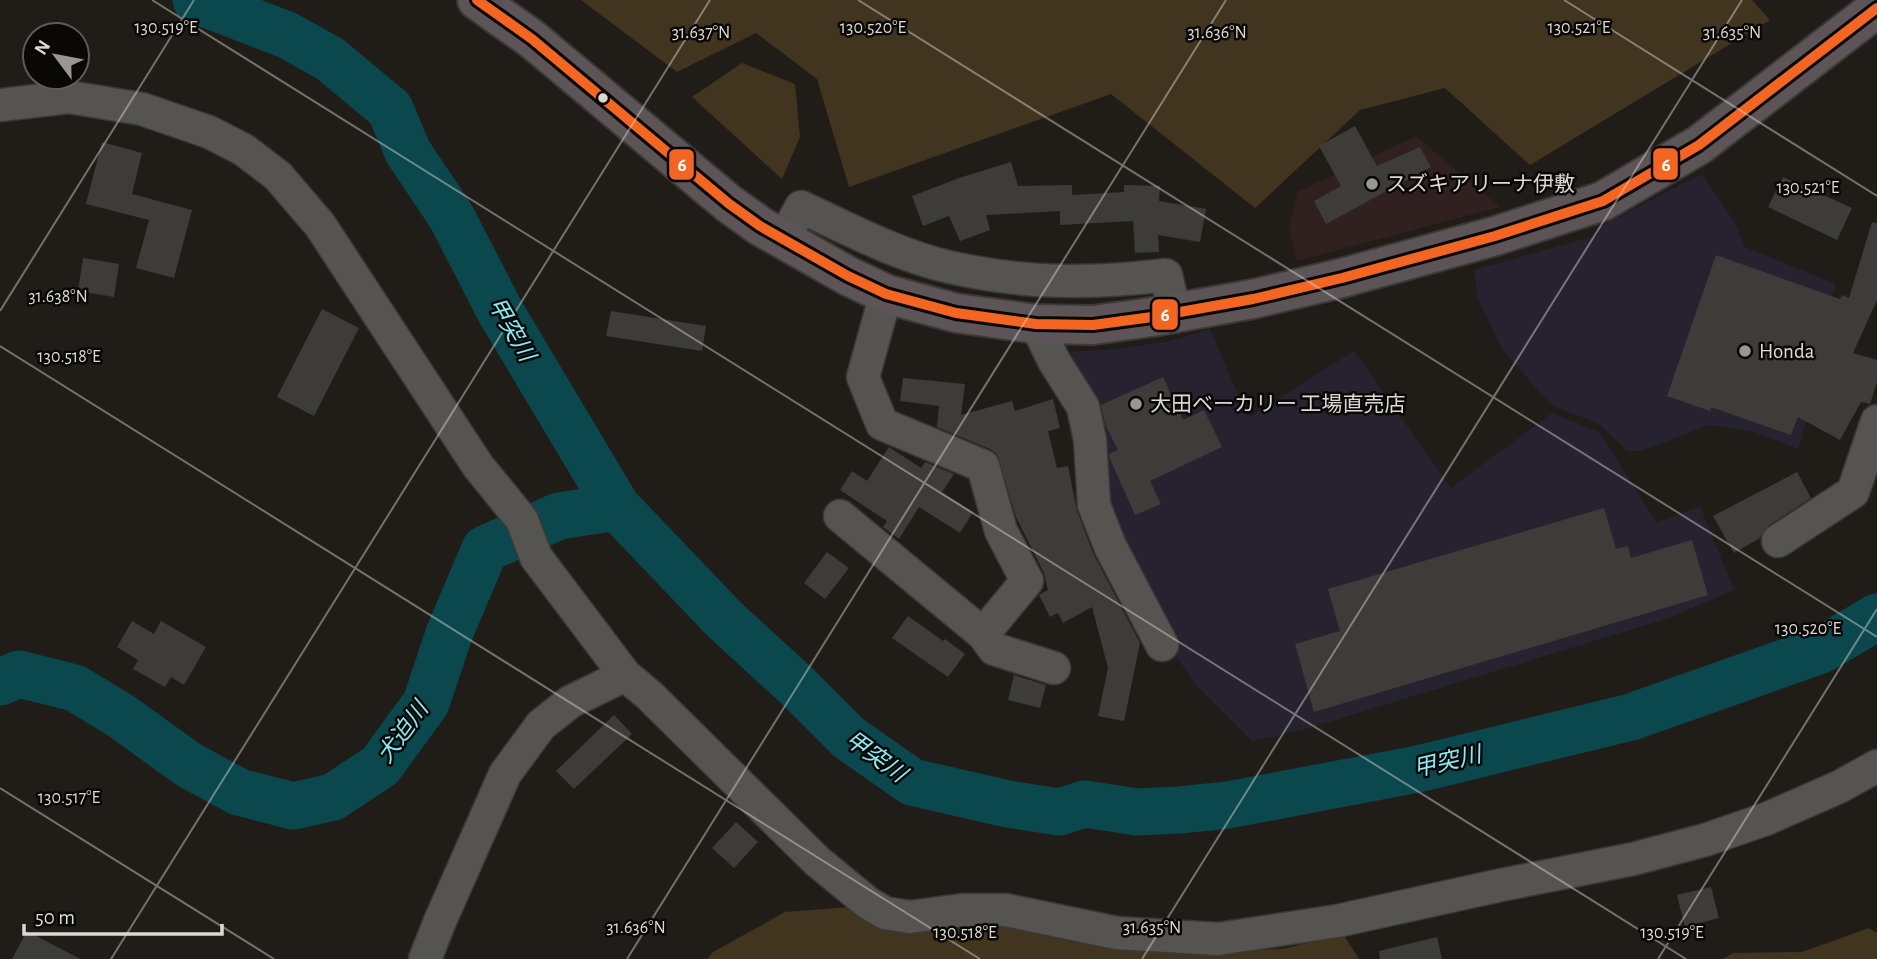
<svg xmlns="http://www.w3.org/2000/svg" width="1877" height="959" viewBox="0 0 1877 959" font-family="'Alegreya Sans','Noto Sans JP',sans-serif">
  <style>
    .commercial { fill: #302020 }
    .industrial { fill: #27222f }
    .green { fill: #423520 }
    .lines { fill: none; stroke-linecap: round; stroke-linejoin: round }
    .river { stroke: #0a484d; stroke-width: 47 }
    .building { fill: #3e3c38 }
    .minor-casing { stroke: #3b3936; stroke-width: 35 }
    .trunk-casing { stroke: #3b3936; stroke-width: 42 }
    .minor { stroke: #565450; stroke-width: 32 }
    .trunk { stroke: #5c5457; stroke-width: 38 }
    .bus-1-casing { stroke: #0a0806; stroke-width: 16 }
    .bus-1 { stroke: #f26522; stroke-width: 10 }
    .ticks { fill: none; stroke: #dcd9d4; stroke-width: 2; stroke-opacity: 0.45 }
    .bus-dot { fill: #dcd9d4; stroke: #0a0806; stroke-width: 2.5 }
    .poi-dot { fill: #9a9793; stroke: #0a0806; stroke-width: 2.5 }
    .labels { text-anchor: middle; stroke-width: 5; stroke-linejoin: round; paint-order: stroke }
    .poi-label { font-size: 21px; fill: #dcd9d4; stroke: #0a0806; text-anchor: start }
    .water-label { font-size: 23px; font-style: italic; fill: #8aeaf3; stroke: #0a0806 }
    .ticks-label { font-size: 18px; text-anchor: middle; fill: #dcd9d4; stroke: #0a0806; stroke-width: 5; stroke-linejoin: round; paint-order: stroke }
    .line-badge { stroke: #0a0806; stroke-width: 2.5 }
    .badge-label { font-size: 19px; text-anchor: middle; font-weight: bold; fill: #fff }
  </style>
  <rect width="100%" height="100%" fill="#201d19"/>
  <path class="commercial" d="M1416 136 1500 207 1297 261 1289 230 1298 192Z"/>
  <path class="industrial" d="M1702 174 1735 223 1745 247 1836 284 1818 337 1830 343 1798 449 1755 432 1709 425 1641 451H1627L1598 423 1555 407 1540 393 1501 347 1478 299 1474 270 1599 235 1597 228Z
    M1210 329 1248 418 1354 351 1451 488 1552 413 1600 433 1657 523 1700 506 1734 590 1669 618 1302 730 1252 741 1196 685 1172 650 1103 509 1063 352 1120 349 1169 341Z"/>
  <path class="green" d="M581 0H1752L1770 20 1530 165 1445 88 1360 110 1255 208 1111 94 849 187 817 79 756 33 677 72Z
    M742 63 795 84 800 137 782 179 692 97Z
    M851 907 870 923 909 928 992 924 1073 942 1171 952 1283 949 1343 934 1359 959H707L713 952 785 912Z
    M1869 928 1877 933V959H1723L1733 953 1802 952Z"/>
  <g class="lines">
    <path class="river" d="M196 0 287 35 330 59 390 109 408 152 451 216 500 311 617 507 725 620 797 686 849 738 912 782 1008 804 1059 812 1085 804 1137 812 1179 810 1228 805 1418 769 1631 717 1821 650 1877 617
      M0 682 19 674 75 688 121 716 189 765 239 792 293 806 333 797 380 766 426 703 449 634 485 549 559 516 617 507"/>
  </g>
  <path class="building" d="M1355 126 1377 166 1420 147 1431 167 1326 224 1314 201 1341 186 1319 146Z
    M102 142 142 153 132 194 192 210 174 278 136 268 149 220 86 204Z
    M1011 162 1018 186 1072 185V195L1124 192V185L1160 186 1159 201 1206 209 1200 242 1158 235 1159 252 1135 253 1133 221 1060 225V211L986 215 990 230 960 241 949 216 923 226 912 196 962 177Z
    M1783 177 1852 208 1837 240 1768 207Z
    M1872 222 1877 223V300L1853 353 1877 360V382L1870 404 1861 402 1840 440 1798 417 1791 435 1711 407 1710 411 1667 396 1716 255 1840 299 1842 295 1849 298Z
    M83 258 119 264 114 297 78 291Z
    M322 309 359 328 314 416 277 397Z
    M611 311 706 326 702 351 606 336Z
    M1163 377 1183 420 1204 410 1222 447 1150 481 1161 504 1135 515 1110 459 1109 454 1118 450 1105 424 1101 405Z
    M903 378 965 384 961 415 1012 401 1015 411 1053 399 1060 428 1048 431 1057 468 1068 466 1077 511 1093 553 1140 643 1124 721 1098 716 1108 668 1092 607 1063 623 1058 613 1050 617 1039 595 1048 590 1044 573 1016 517 997 454 990 449 937 427 939 406 900 401Z
    M889 447 921 468 925 462 954 474 942 492 973 512 960 533 919 507 899 539 883 527 887 521 840 490 852 471 867 481Z
    M1797 472 1811 498 1768 526 1760 538 1734 553 1713 516Z
    M1604 508 1616 549 1628 546 1631 558 1692 540 1708 595 1314 712 1295 644 1340 631 1328 589Z
    M827 552 849 568 825 599 804 583Z
    M908 616 943 641 945 639 965 654 948 677 892 638Z
    M132 621 154 634 161 621 206 647 184 685 171 677 165 687 133 669 138 660 117 647Z
    M1014 675 1046 685 1040 708 1008 700Z
    M614 715 632 734 574 789 556 771Z
    M736 822 758 842 734 868 712 848Z
    M1711 887 1719 918 1685 927 1677 895Z
    M27 931 80 959H12Z
    M1437 937 1442 959H1380L1379 951Z"/>
  <g class="lines">
    <g class="minor-casing">
      <path id="minor" d="M0 105 69 97 142 109 209 132 244 150 278 176 320 225 478 466 522 520 536 557 625 675 649 695 817 861 868 903 885 913 910 917 962 910H1006L1117 933 1218 939 1337 921 1501 885 1633 859 1705 840 1766 819 1839 787 1877 766
        M783 240 801 207C849 229 897 255 949 267 1023 284 1091 284 1166 275L1175 313
        M1036 324 1054 361 1083 407 1090 440 1094 505 1110 546 1162 645
        M840 516 983 634 1027 581 1001 531 983 466 882 424 863 377 886 294
        M1778 541 1853 492 1877 421
        M983 634 994 649 1054 668
        M425 959 440 921 505 774 541 725 570 702 625 675"/>
    </g>
    <g class="trunk-casing">
      <path id="trunk" d="M477 0 532 39 728 203 760 226 848 276 886 294 956 313 1036 324 1093 325 1152 317 1253 299 1342 278 1495 236 1603 201 1699 145 1877 8"/>
    </g>
    <use href="#minor" class="minor"/>
    <use href="#trunk" class="trunk"/>
    <g class="bus-1-casing">
      <path id="bus-1" d="M477 0 532 39 728 203 760 226 848 276 886 294 956 313 1036 324 1093 325 1152 317 1253 299 1342 278 1495 236 1603 201 1699 145 1877 8"/>
    </g>
    <use href="#bus-1" class="bus-1"/>
  </g>
  <path class="ticks" d="M152 0 1686 959M858 0 1877 637M1564 0 1877 196M0 311 194 0M0 346 980 959M0 788 274 959M111 959 710 0M627 959 1226 0M1142 959 1742 0M1658 959 1877 609"/>
  <circle class="bus-dot" cx="603" cy="98" r="6"/>
  <g class="poi-dot">
    <circle cx="1372" cy="184" r="7"/>
    <circle cx="1745" cy="351" r="7"/>
    <circle cx="1136" cy="404" r="7"/>
  </g>
  <g class="labels">
    <g class="poi-label">
      <text x="1386" y="191">スズキアリーナ伊敷</text>
      <text x="1759" y="358">Honda</text>
      <text x="1150" y="411">大田ベーカリー 工場直売店</text>
    </g>
    <g class="water-label">
      <text transform="translate(512 329) rotate(60)" y="8">甲突川</text>
      <text transform="translate(402 732) rotate(-54)" y="8">犬迫川</text>
      <text transform="translate(876 756) rotate(36)" y="8">甲突川</text>
      <text transform="translate(1447 761) rotate(-13)" y="8">甲突川</text>
    </g>
  </g>
  <g class="ticks-label">
    <text x="166" y="33">130.519°E</text>
    <text x="873" y="33">130.520°E</text>
    <text x="1579" y="33">130.521°E</text>
    <text x="701" y="38">31.637°N</text>
    <text x="1217" y="38">31.636°N</text>
    <text x="1732" y="38">31.635°N</text>
    <text x="1808" y="193">130.521°E</text>
    <text x="58" y="302">31.638°N</text>
    <text x="69" y="362">130.518°E</text>
    <text x="1808" y="634">130.520°E</text>
    <text x="69" y="803">130.517°E</text>
    <text x="636" y="933">31.636°N</text>
    <text x="1152" y="933">31.635°N</text>
    <text x="965" y="938">130.518°E</text>
    <text x="1672" y="938">130.519°E</text>
  </g>
  <g class="line-badge">
    <rect x="1652" y="147" width="27" height="34" rx="7" fill="#f26522"/>
    <rect x="668" y="148" width="27" height="33" rx="7" fill="#f26522"/>
    <rect x="1151" y="298" width="28" height="33" rx="7" fill="#f26522"/>
  </g>
  <g class="badge-label">
    <text x="1666" y="171">6</text>
    <text x="682" y="171">6</text>
    <text x="1165" y="321">6</text>
  </g>
  <g transform="translate(56 56) rotate(302)"><circle r="33" fill="#0a0806" stroke="#5e5c58" stroke-width="2"/>
  <path d="M0-5L12 26L0 18L-12 26Z" fill="#9a9793"/>
  <text y="-10" font-size="19" font-weight="bold" text-anchor="middle" fill="#dcd9d4">N</text>
  </g>
  <path d="M24 924v10h198v-10" fill="none" stroke="#dcd9d4" stroke-width="3.5"/>
  <text x="35" y="924" font-size="21" fill="#dcd9d4" stroke="#0a0806" stroke-width="5" paint-order="stroke">50 m</text>
</svg>
